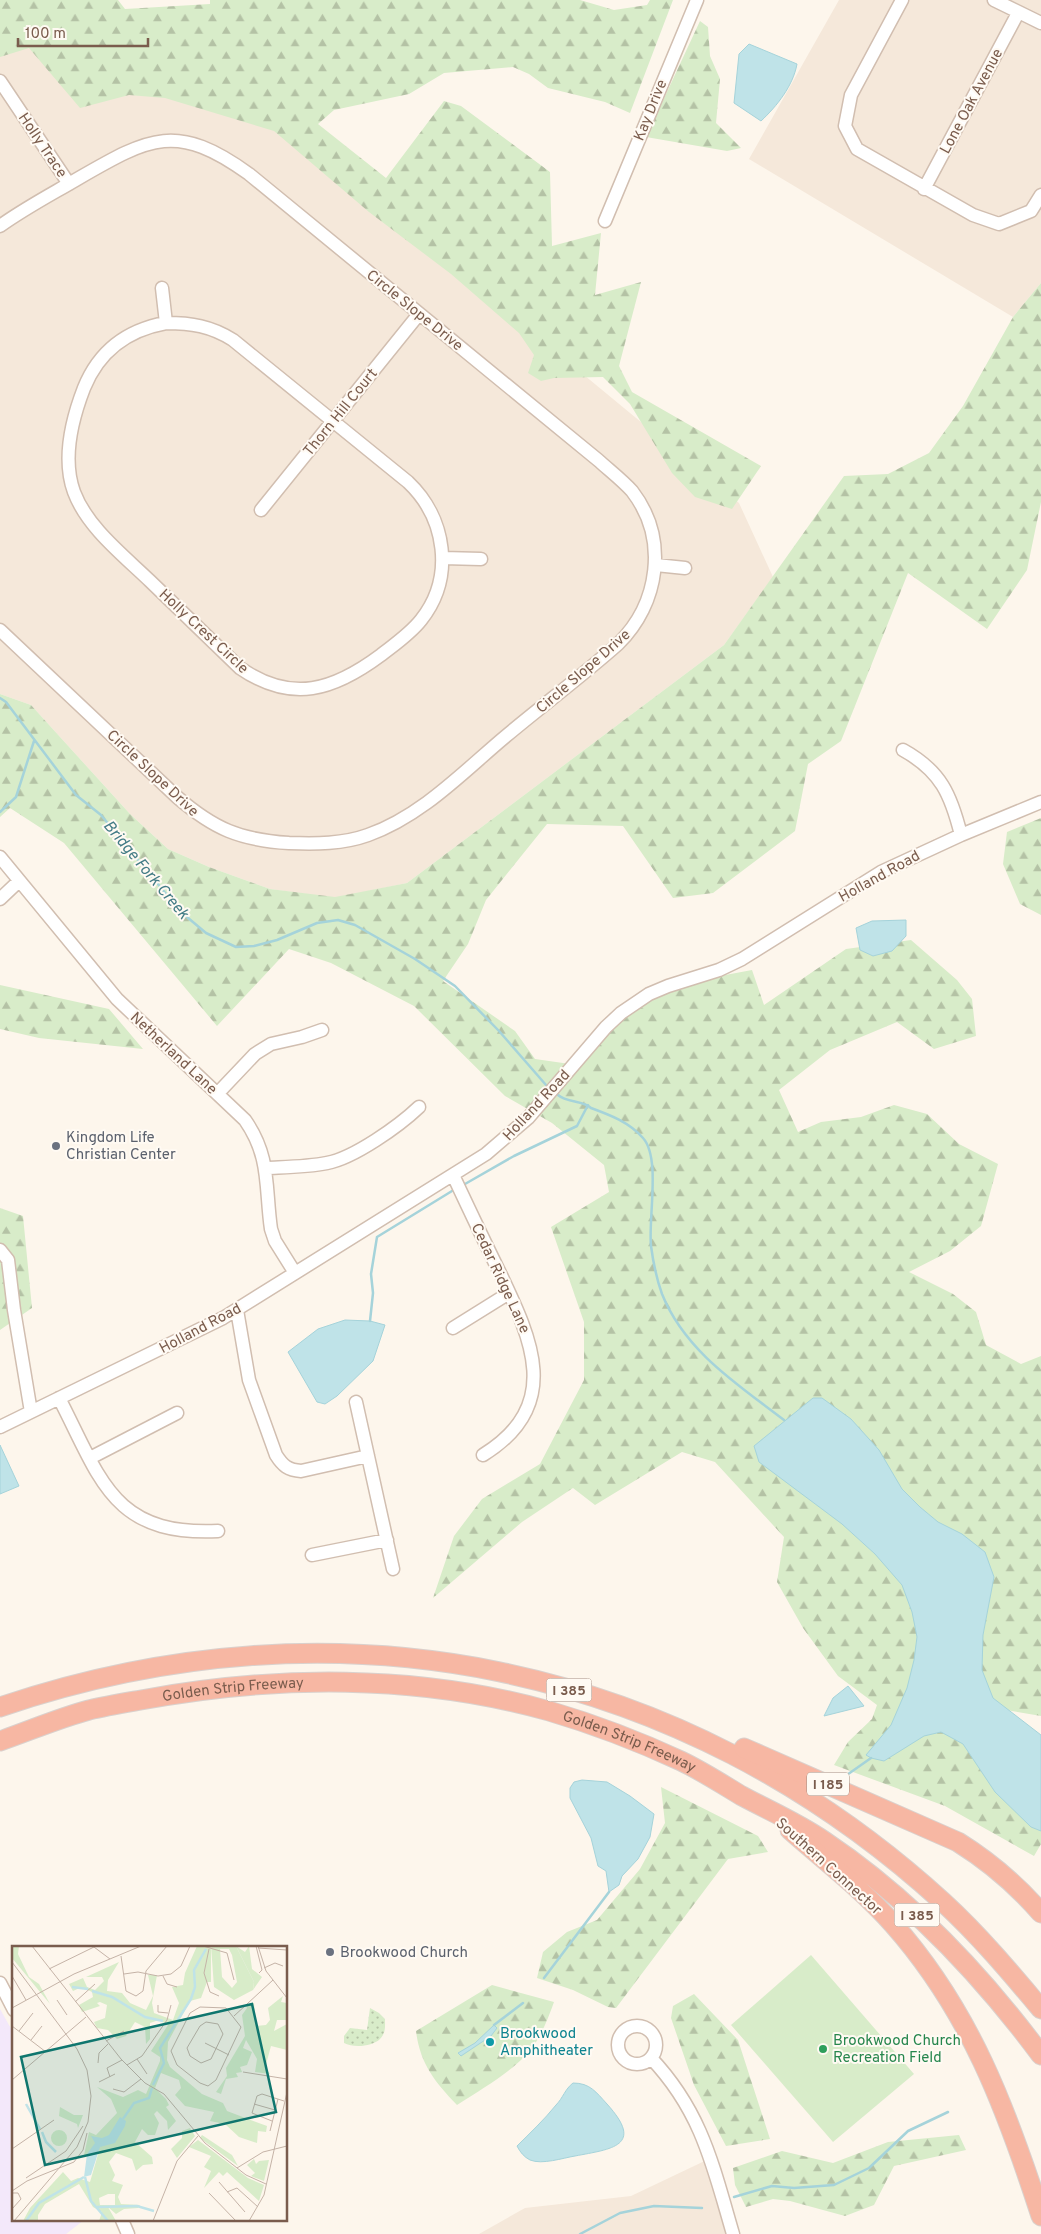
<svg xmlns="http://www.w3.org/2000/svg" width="1041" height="2234" viewBox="0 0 1041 2234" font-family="Overpass,sans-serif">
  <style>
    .residential { fill: #f5e8da }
    .education { fill: #f3e8fa }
    .grass { fill: #d8ecc9 }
    .forest { fill: url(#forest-firs) }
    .park { fill: url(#park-dots) }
    .water { fill: #bfe3e8; stroke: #a5d3da }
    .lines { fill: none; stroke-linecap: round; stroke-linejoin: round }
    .stream { stroke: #a5d3da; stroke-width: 2.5 }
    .minor-casing { stroke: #d1beb0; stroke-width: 15 }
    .highway-casing { stroke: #dad1cd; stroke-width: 21 }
    .minor { stroke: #fff; stroke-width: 12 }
    .highway { stroke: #f7b7a3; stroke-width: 19 }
    .worship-dot { fill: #6b7280; stroke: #fffaf3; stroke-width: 2 }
    .culture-dot { fill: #0f9aa8; stroke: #fffaf3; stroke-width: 2 }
    .leisure-dot { fill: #2e9e5b; stroke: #fffaf3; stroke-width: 2 }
    .labels { text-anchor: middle; stroke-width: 4; stroke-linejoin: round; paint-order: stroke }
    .shield { fill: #fffaf3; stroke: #a28b7f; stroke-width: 1 }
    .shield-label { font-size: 14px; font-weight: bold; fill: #7a5c4d }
    .street-label { font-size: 15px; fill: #7a5c4d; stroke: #fffaf3 }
    .worship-label { font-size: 15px; fill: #5b616d; stroke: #fffaf3; text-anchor: start }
    .culture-label { font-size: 15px; fill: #0d838f; stroke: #fffaf3; text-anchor: start }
    .leisure-label { font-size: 15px; fill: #27864d; stroke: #fffaf3; text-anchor: start }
    .water-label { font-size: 16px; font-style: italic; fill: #437c86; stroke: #fffaf3 }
    .inset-river { fill: none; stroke: #bfe3e8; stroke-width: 2.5 }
    .inset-road { fill: none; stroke: #c5b3a7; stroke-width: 1 }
    .view { fill: #0f766e; fill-opacity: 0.15; stroke: #0f766e; stroke-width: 2.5 }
    .inset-edge { fill: none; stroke: #7a5c4d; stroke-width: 2.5 }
  </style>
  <defs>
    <pattern id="forest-firs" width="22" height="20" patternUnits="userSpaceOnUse" patternTransform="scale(1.25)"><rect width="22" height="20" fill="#d8ecc9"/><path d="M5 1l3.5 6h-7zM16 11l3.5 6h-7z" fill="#b4c2a5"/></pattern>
    <pattern id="park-dots" width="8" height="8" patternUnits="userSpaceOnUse" patternTransform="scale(1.25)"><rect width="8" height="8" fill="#d8ecc9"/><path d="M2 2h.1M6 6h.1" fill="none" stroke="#b4c2a5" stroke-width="1.8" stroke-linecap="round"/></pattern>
  </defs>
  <rect width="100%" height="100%" fill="#fdf6ec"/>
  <path class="residential" d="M0 0 149 78 273 118 739 503 773 577 724 645 407 883 335 898 270 889 209 867 168 849 130 814 31 705 0 694Z
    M839 0H1041V283L1013 317 749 159Z
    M713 2157 729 2234H479L525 2208 631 2196Z"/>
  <path class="education" d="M0 2009 14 2034V2220H84L66 2234H0Z"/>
  <path class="grass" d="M811 1955 914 2074 833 2142 731 2025Z"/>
  <path class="forest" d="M0 0H118L125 9 210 4V0H580L614 10 647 5 650 0H673L630 113 605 102 548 88 529 74 513 67 444 73 409 94 334 110 318 124 386 178 444 101 461 106 550 172 552 246 601 233 595 295 641 282 619 366 632 392 761 466 732 509 695 497 672 473 630 404 603 377 554 378 541 381 528 373 534 355 519 333 451 274 369 212 274 131 165 98 129 95 80 108 29 48 0 57Z
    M700 21 708 27 710 56 720 79 716 123 741 148 727 151 646 137Z
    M1041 283V502L1027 570 987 629 908 573 841 741 808 764 795 831 713 893 673 898 623 826 547 824 486 900 468 944 443 981 515 1031 535 1059 570 1064 618 1011 688 982 752 970 764 1005 846 949 911 940 957 980 972 999 976 1036 934 1049 897 1022 830 1050 779 1090 798 1132 821 1122 861 1117 894 1105 927 1114 959 1144 998 1164 981 1226 950 1251 909 1272 953 1294 976 1312 986 1345 1021 1364 1041 1356V1716L1000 1709 1041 1799V1844L1034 1856 945 1806 834 1765 848 1742 872 1719 877 1705 838 1676 803 1628 777 1582 784 1537 715 1462 682 1452 595 1505 573 1488 522 1522 433 1598 454 1536 482 1499 540 1464 584 1380V1322L551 1227 609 1192 604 1165 552 1123 505 1096 414 1006 331 963 289 949 217 1026 64 843 10 808 0 817V694L31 705 130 814 168 849 209 867 270 889 335 897 407 883 724 645 844 476 888 474 929 453 963 406 1013 317Z
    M1041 818V915L1020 904 1003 864 1007 832Z
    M0 985 109 1009 143 1049 39 1038 0 1029Z
    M0 1208 23 1216 32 1308 0 1330Z
    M661 1787 758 1836 768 1852 728 1859 616 2008 608 2007 573 1990 537 1978 543 1952 567 1932 597 1920 640 1869 665 1823Z
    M492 1985 554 2002C547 2021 539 2043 524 2057 505 2076 480 2090 457 2105 435 2082 420 2064 416 2031Z
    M694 1994 738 2040 770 2139 726 2146 694 2085 671 2018 673 2006Z
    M959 2135 966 2150 894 2166 874 2205 845 2216 790 2201 773 2199 746 2207 735 2185 733 2168 782 2151 833 2163 888 2142Z"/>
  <path class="park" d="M370 2008 379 2013 385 2019C385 2026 386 2033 380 2039 372 2047 353 2048 344 2043V2036L350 2028 367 2030Z"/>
  <path class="water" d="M749 44 797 64C793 86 777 106 761 121L734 103 739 54Z
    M906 920V936L892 951 873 956 860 950 856 928 872 921Z
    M345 1320 370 1321 385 1325 373 1361 337 1396 325 1404 317 1402 288 1352 318 1329Z
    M813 1398H822L851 1419 879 1450 902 1489 920 1507 938 1522 962 1534 985 1552 994 1577 983 1635 982 1670 993 1698 1041 1735V1831L1031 1827 995 1792 963 1744 941 1732 924 1736 884 1761 871 1758 866 1755 891 1725 907 1688 914 1660 917 1637 912 1612 902 1585 875 1554 842 1524 759 1462 754 1446Z
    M0 1445 19 1486 0 1494Z
    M848 1686 864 1706 824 1716 833 1698Z
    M582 1780 607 1782 630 1796 654 1814 650 1837 638 1859 622 1876 619 1885 609 1892 606 1871 598 1866 591 1838 570 1798V1788L574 1782Z
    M494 2025 497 2028 491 2036 461 2056 458 2053 475 2043Z
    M573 2083C590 2083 596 2092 607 2104 645 2146 612 2149 575 2156 563 2158 542 2165 530 2160 524 2157 520 2152 517 2146 530 2133 544 2120 556 2105 563 2098 565 2089 573 2083Z"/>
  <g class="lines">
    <path class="stream" d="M0 698 6 702 76 795 101 815 181 912 206 933 236 947 254 946 277 940 317 923 338 920 355 925 415 959 455 986 499 1031 546 1085
      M0 812 16 797 34 741
      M558 1095C567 1103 583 1100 591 1108 610 1115 629 1122 643 1138 661 1158 648 1219 651 1246 653 1261 657 1280 662 1294 685 1351 737 1384 784 1420
      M465 1184 514 1156 577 1126 588 1105
      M370 1321 373 1293 371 1274 377 1237 452 1191
      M844 1777 871 1758
      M544 1978 609 1892
      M494 2025 523 2003
      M734 2197 772 2186 794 2188 834 2185 869 2168 908 2131 948 2112
      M580 2234 620 2213 654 2206 702 2208"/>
    <g class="minor-casing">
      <path id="minor" d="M902 0 851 95 845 126 857 149 973 215 999 224 1031 211 1041 195
        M994 0 1041 23
        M0 81 69 184
        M924 189 1018 13
        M605 221 697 0
        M0 226C25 208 52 194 79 178 150 137 177 122 249 174L598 460C609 470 622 480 632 491 669 539 659 604 618 644 582 676 543 705 506 736 464 771 422 816 368 835 343 844 316 844 289 843 240 840 214 829 177 797L0 630
        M162 288 166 323
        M166 323C191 323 211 326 233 340L408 482C446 518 455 577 421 620 410 634 395 644 381 655 334 690 292 704 240 668 210 639 180 610 150 581 123 555 87 527 74 492 62 459 72 419 84 388 99 351 127 330 166 323Z
        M261 510 419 314
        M443 558 481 559
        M656 565 685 568
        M903 750C941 771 951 795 961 835
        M0 857 117 999 245 1120C271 1157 265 1188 271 1229L275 1241 295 1273
        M0 899 19 881
        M218 1093 255 1054 271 1044 302 1037 322 1030
        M266 1168C286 1167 307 1167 327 1163 354 1158 399 1126 419 1107
        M453 1175C468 1207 483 1239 499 1271 531 1338 564 1405 483 1455
        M0 1250 8 1260 14 1310 31 1412
        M237 1310 249 1380 276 1455C283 1466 288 1470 301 1471L368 1456
        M453 1328 509 1293
        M59 1398C101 1479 112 1536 218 1531
        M356 1402 393 1569
        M0 1427 223 1318 486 1154 528 1118 606 1027 621 1013 649 994 668 986 719 970 742 959 881 872 961 835 1041 802
        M90 1458 177 1413
        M312 1555 387 1540
        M0 1983 14 2010
        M618 2045a19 19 0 1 1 38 0a19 19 0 1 1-38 0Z
        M651 2058C702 2112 713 2166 733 2234
        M122 2220 128 2234"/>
    </g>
    <g class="highway-casing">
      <g id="highway">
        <path d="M0 1707C336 1593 680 1662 943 1902 979 1935 1010 1972 1041 2009"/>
        <path id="s1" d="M0 1741C29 1731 59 1718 89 1710 106 1706 124 1703 141 1700 275 1675 417 1674 549 1711 593 1724 638 1741 681 1761 702 1771 722 1784 742 1796 770 1811 798 1823 824 1841 909 1898 980 1973 1041 2055"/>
        <path d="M744 1748 958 1842C990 1862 1016 1884 1041 1913"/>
        <path d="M790 1830C825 1861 862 1889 893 1924 970 2011 1006 2108 1041 2216"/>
      </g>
    </g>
    <use href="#minor" class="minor"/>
    <use href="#highway" class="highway"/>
  </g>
  <g class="worship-dot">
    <circle cx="56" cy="1146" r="5"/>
    <circle cx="330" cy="1952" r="5"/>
  </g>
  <circle class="culture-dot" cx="490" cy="2042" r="5"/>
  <circle class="leisure-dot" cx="823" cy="2049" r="5"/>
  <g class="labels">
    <g class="shield">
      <rect x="546.5" y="1678.5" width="45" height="23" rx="4"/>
      <rect x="807" y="1772.5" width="42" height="23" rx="4"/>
      <rect x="894.5" y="1903.5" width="45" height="23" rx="4"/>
    </g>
    <g class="shield-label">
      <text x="569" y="1695">I 385</text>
      <text x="828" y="1789">I 185</text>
      <text x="917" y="1920">I 385</text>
    </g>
    <g class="street-label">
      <text transform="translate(971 101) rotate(-62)" y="5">Lone Oak Avenue</text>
      <text transform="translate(650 110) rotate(-68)" y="5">Kay Drive</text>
      <text transform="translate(43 145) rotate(56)" y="5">Holly Trace</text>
      <text transform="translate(415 310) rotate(39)" y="5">Circle Slope Drive</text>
      <text transform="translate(340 412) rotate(-51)" y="5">Thorn Hill Court</text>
      <text transform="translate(204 631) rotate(43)" y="5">Holly Crest Circle</text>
      <text transform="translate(583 671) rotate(-41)" y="5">Circle Slope Drive</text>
      <text transform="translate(153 773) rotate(43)" y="5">Circle Slope Drive</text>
      <text transform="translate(879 876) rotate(-29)" y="5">Holland Road</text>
      <text transform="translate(174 1053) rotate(43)" y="5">Netherland Lane</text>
      <text transform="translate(536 1105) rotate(-47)" y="5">Holland Road</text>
      <text transform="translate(501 1278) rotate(65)" y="5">Cedar Ridge Lane</text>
      <text transform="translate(200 1328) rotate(-28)" y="5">Holland Road</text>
      <text dy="5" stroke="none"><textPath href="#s1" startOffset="240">Golden Strip Freeway</textPath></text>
      <text dy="5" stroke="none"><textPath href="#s1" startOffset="645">Golden Strip Freeway</textPath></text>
      <text transform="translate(829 1866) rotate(42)" y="5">Southern Connector</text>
    </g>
    <g class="worship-label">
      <text x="66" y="1142">Kingdom Life<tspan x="66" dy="17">Christian Center</tspan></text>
      <text x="340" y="1957">Brookwood Church</text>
    </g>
    <g class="culture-label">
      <text x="500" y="2038">Brookwood<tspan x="500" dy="17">Amphitheater</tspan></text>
    </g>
    <g class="leisure-label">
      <text x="833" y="2045">Brookwood Church<tspan x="833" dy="17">Recreation Field</tspan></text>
    </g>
    <g class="water-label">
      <text transform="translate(147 869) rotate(50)" y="6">Bridge Fork Creek</text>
    </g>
  </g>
  <g transform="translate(12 1946)">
    <rect width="275" height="275" fill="#fdf6ec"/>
    <path d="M199 0H224L242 36 241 44 222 54 202 41ZM208 3H217L220 9 225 36 220 42 210 31ZM39 192a8 8 0 1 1 16 0a8 8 0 1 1-16 0Z" fill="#d8ecc9" fill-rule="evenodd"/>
    <path d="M0 0H7L6 8 17 31 27 38 38 58 0 12ZM185 0H199V36H195L189 52 178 55 156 96 155 114 158 121 190 148 211 157 215 165 255 180 254 186 246 185 245 197 227 191 213 178 198 175 202 166 173 160 163 149 169 142 167 134 149 127 143 142 154 153 157 159 154 161 164 175 156 184 155 175 145 165 142 168 147 177 143 189H136L130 183 123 196 140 211 141 218 131 219 124 225 120 213 104 207 97 216 103 229 100 235 111 239 106 251 109 258 128 259 126 262 112 263 104 268 96 261 104 275H87L90 266 81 261 67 238 33 258 26 269V275H11L18 262 51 226 59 235 66 232 78 236 87 205V202L77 211 72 209 77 186 84 189 105 167 99 153 85 141 111 151 126 144 134 148 148 115V111L139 105 156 79 147 74 138 77V93L134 98 133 81 123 76 114 90 105 93 96 84 85 82 82 76 93 72 95 59 88 56 85 57 88 60 70 66 67 59 81 51 80 46 70 41 61 45 57 38 71 32 75 41 83 44 92 35 90 31H74L107 16 96 34 95 45 110 47 118 57 134 64 141 50 136 29H145L140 57 142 67 161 74 167 57 160 41 171 39 173 27ZM96 248H103V259H88L87 252ZM224 0 233 6 237 0 240 23 250 31 241 44 242 36ZM271 50 269 56 275 57V74H265L262 85 275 78V104L259 100 253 122 258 128 243 126 245 113 234 94 231 102 240 106 235 119 228 121 230 126 224 127 226 131 214 133 209 148 204 146 215 130 214 122 233 90 230 69 235 62 234 59 242 57 244 80 254 79 258 74 256 62ZM48 161 62 169H71L66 182 65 178 47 170ZM178 182 183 190 165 212 159 203 170 192V185ZM190 189 220 209 226 220 188 192ZM186 194 236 232 252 239 247 255 215 226 211 230 207 226 192 242 199 225 192 221 199 210 177 201ZM242 213 244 218 247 215 257 214 252 235 239 230 243 227 235 219Z" fill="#d8ecc9" fill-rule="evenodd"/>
    <path d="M108 171 114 175 113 180 103 197 88 201 79 229 72 231 75 208 83 197 79 190 90 192 97 189Z" fill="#bfe3e8"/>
    <path class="inset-river" d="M60 41 76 43M80 45 100 51 133 71 151 75M141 139 152 117 148 102 179 53 183 41 182 24 194 3M14 158 28 183M111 173 122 157 137 152 140 142M30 186 34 196 44 206M73 231 79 255 96 275M85 261 125 260 142 265M14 275 27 257 72 231"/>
    <path class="inset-road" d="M20 0 109 113 133 137 152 148 193 197 234 229 254 238M191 0 215 7 222 34M244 0 250 24 247 27M246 0 254 25 275 52M82 1 98 13M246 2 275 4M197 3 192 27 198 46 207 50M109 10 114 45 124 50 131 45 134 25 155 0M0 16 65 103 75 124 79 150 76 176 65 201 2 275M252 22 263 17 271 20M37 23 82 1M112 28 126 26 146 30 159 28 169 20 178 0M0 30 14 54M151 30 155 38 165 41M45 54 55 69M63 56 83 38M146 59V66L156 67M188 61 214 62 229 81 204 134 196 140 188 137 165 119 159 105 178 67ZM0 62 62 28 129 0M222 70 261 34M194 76 206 78 211 88 199 113 189 117 178 110 175 102 188 80ZM0 80 34 106M7 85 21 67M19 94 30 80M94 95 112 85M193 97 217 109M125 113 135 128M86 117 87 107 96 98M115 119 130 110 155 74 159 59M231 126 275 133M98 131 95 122 110 114M0 134 74 71M87 136 103 128M101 143 112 146 129 133M242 158 263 164M260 175 240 167 245 150 250 148 272 155M258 185 266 153M0 203 42 174M225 222 251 206 275 200M14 232 54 205 71 180M207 236 233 266M0 245 15 235 62 216 71 204 75 187M215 246 225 242 246 261M0 247H6L9 253 0 263M197 247 224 275M141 275 165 215 186 190M237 275 252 249 275 146"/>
    <path class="view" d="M240 58 264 166 33 219 9 111Z"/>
    <rect width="275" height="275" class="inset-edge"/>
  </g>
  <path d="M18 38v8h130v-8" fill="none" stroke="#7a5c4d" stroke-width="2.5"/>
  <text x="25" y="38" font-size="15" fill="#7a5c4d" stroke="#fffaf3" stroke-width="4" paint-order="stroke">100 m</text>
</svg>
